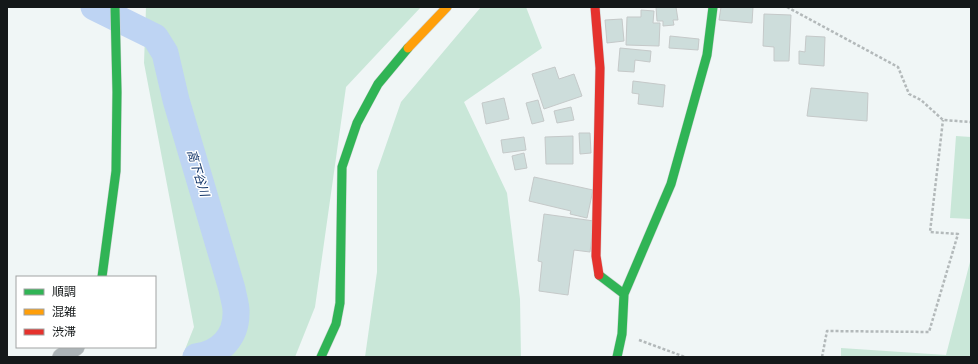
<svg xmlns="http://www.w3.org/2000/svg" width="978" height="364" viewBox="0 0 978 364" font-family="'Roboto Serif','Noto Sans JP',serif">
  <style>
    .green { fill: #c9e7d8 }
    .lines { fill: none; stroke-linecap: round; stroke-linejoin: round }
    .river { stroke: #bed4f3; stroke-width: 27 }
    .building { fill: #cddddb; stroke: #c5c9c9 }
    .street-casing { stroke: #ced2d2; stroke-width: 18 }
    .fast-casing { stroke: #ced2d2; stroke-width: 10 }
    .slow-casing { stroke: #ced2d2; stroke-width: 10 }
    .jam-casing { stroke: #ced2d2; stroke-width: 10 }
    .path { stroke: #b3b9ba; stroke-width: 2.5; stroke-dasharray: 3 2; stroke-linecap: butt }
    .street { stroke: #acb4b7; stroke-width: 17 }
    .fast { stroke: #30b455; stroke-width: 9 }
    .slow { stroke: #ff9f0a; stroke-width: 9 }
    .jam { stroke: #e5322d; stroke-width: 9 }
    .labels { text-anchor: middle; stroke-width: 3; stroke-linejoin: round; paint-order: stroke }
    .water-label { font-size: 12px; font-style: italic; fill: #113468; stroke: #fff }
  </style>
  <rect width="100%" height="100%" fill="#f0f6f6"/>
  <path class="green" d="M146 7H421L346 87 315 307 295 357H182L194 327 144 63Z
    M481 7H526L542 48 464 102 507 193 520 299 521 357H365L377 272V171L401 102Z
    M956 136 971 137V219L950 218Z
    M971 258V357H841V348L946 355Z"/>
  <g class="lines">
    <path class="river" d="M94 7 155 37 165 53 176 100 232 289C233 296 236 304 236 311 237 337 220 354 196 357"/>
  </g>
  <path class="building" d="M656 7H676L678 20H673L674 25 663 26V21H657Z
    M721 7H753L752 23 719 20Z
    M641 10 654 11 653 23H660L659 46 626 45 627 17H641Z
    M764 14 791 15 789 61H774V47L763 46Z
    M622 19 624 41 607 43 605 20Z
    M670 36 699 39 698 50 669 48Z
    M806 36 825 37 824 66 799 64V51L805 52Z
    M620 48 651 51 650 62 635 60 634 72 618 71Z
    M555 67 559 79 574 74 582 96 544 109 532 74Z
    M633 81 665 85 663 107 638 104 639 94 632 93Z
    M811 88 868 93 867 121 807 116Z
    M504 98 509 119 486 124 482 103Z
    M538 100 544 121 532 124 526 103Z
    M571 107 574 120 557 123 554 111Z
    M579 133H590L591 153 580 154Z
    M573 136V164H546L545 137Z
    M524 137 526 150 503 153 501 140Z
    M524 153 527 168 515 170 512 156Z
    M534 177 593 190 587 218 570 214 571 211 529 201Z
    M544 214 594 221 590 252 574 250 568 295 539 291 542 262 538 261Z"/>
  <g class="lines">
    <g class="street-casing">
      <path id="street" d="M61 357 76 347"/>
    </g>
    <g class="fast-casing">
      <path id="fast" d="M599 275 624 294 622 334 617 357
        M102 277 116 171 117 92 115 7
        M624 294 671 184 707 55 713 7
        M321 357 336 324 340 303 342 167 357 123 378 84 408 48"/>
    </g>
    <g class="slow-casing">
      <path id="slow" d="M408 48 447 7"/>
    </g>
    <g class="jam-casing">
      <path id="jam" d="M595 7 600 68 596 256 599 275"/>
    </g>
    <path class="path" d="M787 7 898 67 909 94 921 100 943 120 971 122
      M639 340 685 357
      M822 357 827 331 929 332 958 234 930 232 943 120"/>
    <use href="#street" class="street"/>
    <use href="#fast" class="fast"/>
    <use href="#slow" class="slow"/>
    <use href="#jam" class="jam"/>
  </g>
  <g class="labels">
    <g class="water-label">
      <text transform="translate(198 173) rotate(73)" y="4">高下谷川</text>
    </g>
  </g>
  <rect width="978" height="364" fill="none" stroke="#141819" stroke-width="16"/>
  <rect x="16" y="276" width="140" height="72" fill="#ffffff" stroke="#a1a3a3"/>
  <rect x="24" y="289" width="20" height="6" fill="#30b455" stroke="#a1a3a3"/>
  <text x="52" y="296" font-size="12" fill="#141819">順調</text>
  <rect x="24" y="309" width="20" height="6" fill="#ff9f0a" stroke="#a1a3a3"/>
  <text x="52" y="316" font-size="12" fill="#141819">混雑</text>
  <rect x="24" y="329" width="20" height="6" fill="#e5322d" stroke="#a1a3a3"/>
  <text x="52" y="336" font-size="12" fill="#141819">渋滞</text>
</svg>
